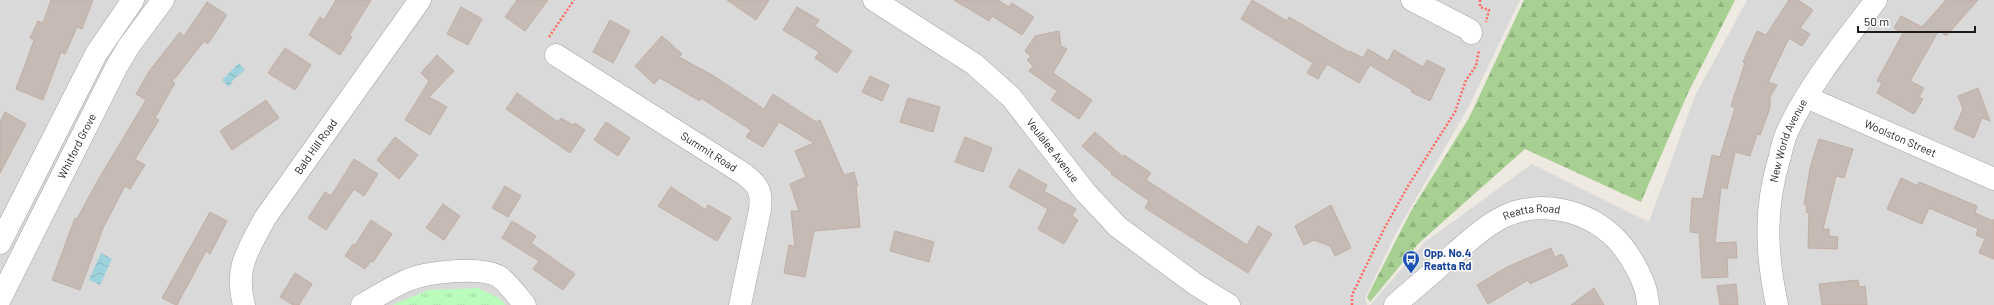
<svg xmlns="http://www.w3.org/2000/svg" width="1994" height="305" viewBox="0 0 1994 305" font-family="Barlow,sans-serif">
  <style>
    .residential { fill: #dad9d9 }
    .forest { fill: url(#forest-firs) }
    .park { fill: url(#park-tufts) }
    .water { fill: url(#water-waves) }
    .building { fill: #c6bbb4; stroke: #c0aea3 }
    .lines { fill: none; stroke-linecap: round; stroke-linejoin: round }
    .minor-casing { stroke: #a3a3a3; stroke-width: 23 }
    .path { stroke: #ff6a61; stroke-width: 2.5; stroke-dasharray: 2 2; stroke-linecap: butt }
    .minor { stroke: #fff; stroke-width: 22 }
    .labels { text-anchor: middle; stroke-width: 3; stroke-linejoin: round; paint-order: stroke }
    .street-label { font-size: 11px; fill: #1c1c1c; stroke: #fff }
    .transit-label { font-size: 11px; font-weight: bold; fill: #164399; stroke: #fff; text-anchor: start }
  </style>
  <defs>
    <pattern id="forest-firs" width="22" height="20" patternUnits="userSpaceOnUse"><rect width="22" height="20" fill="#a8d093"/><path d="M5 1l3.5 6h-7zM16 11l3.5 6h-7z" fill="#90b27e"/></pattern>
    <pattern id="park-tufts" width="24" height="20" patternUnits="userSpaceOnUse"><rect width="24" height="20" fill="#bafcbc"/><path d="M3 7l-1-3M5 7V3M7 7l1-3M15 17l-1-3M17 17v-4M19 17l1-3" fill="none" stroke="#9fd7a1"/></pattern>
    <pattern id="water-waves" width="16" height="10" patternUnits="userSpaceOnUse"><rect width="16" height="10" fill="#9ed3de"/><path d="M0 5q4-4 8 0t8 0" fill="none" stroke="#88b5be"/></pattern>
  </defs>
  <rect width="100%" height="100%" fill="#eee9e1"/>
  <path class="residential" d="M0 0H1520L1470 104 1395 235 1365 298 1367 305H0Z
    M1747 0H1994V305H1370L1425 242 1532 164 1649 222 1695 96Z"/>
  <path class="forest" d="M1524 0H1735L1688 93 1641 202 1525 149 1419 243 1370 302 1367 297 1411 211 1469 118Z"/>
  <path class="park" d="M478 288 499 298 506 305H392L429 290Z"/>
  <path class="water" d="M239 63 245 70 234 79 229 87 222 80Z
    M101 253 112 259 100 285 89 280Z"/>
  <path class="building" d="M51 0H93L82 29 77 27 65 54 61 52 43 100 16 89 34 40 30 38 38 21 43 23Z
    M336 0H371L349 36 352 37 340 55 309 35 320 17 324 20Z
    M517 0H548L525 31 505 17Z
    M727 0H769L756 20Z
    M954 0H998L1009 7 1012 3 1034 17 1022 35 992 16 989 21Z
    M1252 0 1287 21 1289 17 1349 52 1350 51 1363 58 1368 49 1388 61 1394 50 1423 67 1427 60 1445 69 1430 101 1411 92 1412 90 1370 65 1359 83 1327 64 1318 79 1307 73 1313 63 1241 19Z
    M1789 0H1798L1813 10 1800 28 1810 34 1802 46 1789 38 1768 82 1777 85 1770 97V108L1760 135 1757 134 1750 156 1735 152 1727 189 1721 187 1715 243 1736 242 1737 258H1727L1728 277 1702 278 1699 233 1690 232 1692 198 1703 199 1712 155 1720 157 1735 108 1731 106 1745 63 1743 62 1757 31 1766 35Z
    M1946 0H1978L1946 36 1939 30 1910 81 1924 88 1919 97 1923 99 1914 114 1877 93 1882 83 1877 81 1903 33 1894 28 1901 16 1922 27Z
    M207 2 227 15 208 44 204 41 172 82 175 83 155 118 159 120 135 159 145 165 130 189 125 186 103 228 80 290 52 280 75 218 77 219 98 180 146 100 136 94 150 70 180 32 184 36Z
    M461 7 482 19 468 45 447 34Z
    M797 7 819 20 815 26 852 51 837 73 815 58 819 52 783 30Z
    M610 20 630 31 613 63 593 52Z
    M1059 31 1061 46 1067 49 1053 73 1092 100 1079 119 1051 100 1057 91 1029 71 1033 66 1027 60 1031 57 1025 51 1035 36Z
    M662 36 682 54 679 57 714 76 764 109 773 94 816 122 820 120 844 175 854 172 858 186 856 187 860 227 814 231 805 277 784 273 789 245 795 247 791 211H799L790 184 806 177 795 151 814 143 779 122 763 147 746 137 751 130 701 98 700 101 660 78 654 84 635 66Z
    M285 48 311 65 295 90 268 73Z
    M437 55 454 71 429 97 447 107 430 135 405 120 429 81 421 73Z
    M870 76 889 85 882 101 862 92Z
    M1978 88 1990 121 1982 118 1974 138 1954 129 1963 109 1958 96Z
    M517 93 558 122 561 118 573 125 575 123 585 130 570 153 506 109Z
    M908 98 940 107 933 132 900 122Z
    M266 100 279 118 232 150 220 131Z
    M5 112 26 124 0 173V122Z
    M606 122 630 138 618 156 594 140Z
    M1095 132 1123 157 1124 155 1151 173 1146 180 1247 245 1258 226 1272 234 1248 273 1145 208 1149 201 1111 174 1112 173 1082 146Z
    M395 137 418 155 399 179 377 160Z
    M965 137 992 148 983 172 955 162Z
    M1819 139 1853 149 1844 178 1836 176 1823 229H1829V236L1838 237 1837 249 1808 248 1809 213 1806 212 1807 205H1804L1810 168Z
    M354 159 378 174 364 196 354 189 326 230 308 218 325 192 331 196Z
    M1019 169 1047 185 1044 191 1076 209 1072 216 1078 220 1064 244 1038 229 1048 209 1009 187Z
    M1901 178 1918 186 1919 182 1977 206 1975 213 1993 221 1994 219V259L1979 253 1985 239 1976 235 1978 229 1929 208 1922 224 1887 209Z
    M505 186 521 196 508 217 492 208Z
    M671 187 706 210 708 205 731 218 717 241 658 206Z
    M443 204 460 216 444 240 426 228Z
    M1331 205 1351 248 1335 256 1330 246 1314 240 1304 245 1295 226Z
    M210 212 227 221 210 254 206 251 177 305H176L162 298Z
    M371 220 392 234 373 262 371 261 365 269 345 256 353 244 355 245Z
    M512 221 536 236 531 243 575 274 563 290 533 269 539 261 502 238Z
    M895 231 934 242 929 262 890 251Z
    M1551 248 1555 257 1562 254 1568 266 1530 284 1528 280 1488 304 1477 285 1507 267Z
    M295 273 312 284 299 305H293L280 297Z
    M1858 280 1859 287 1865 286 1867 305H1822L1819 284Z
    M1736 284 1738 305H1720L1717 286Z
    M1594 288 1604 305H1571Z"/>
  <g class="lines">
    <g class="minor-casing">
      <g id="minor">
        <path id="s1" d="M874 0 974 64 1011 97 1086 193 1118 227 1195 284 1229 305"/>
        <path d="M1412 0 1470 30 1471 33"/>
        <path id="s2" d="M556 55 744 174C759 186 762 191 760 210L740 305"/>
        <path id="s3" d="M1806 97 1994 179"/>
        <path d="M0 243 96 54 133 0"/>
        <path id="s4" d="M0 299 117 66 129 46 163 0"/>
        <path id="s5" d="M244 305C234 268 248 250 265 218L420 0"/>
        <path d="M362 305C377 296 392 287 408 280 427 272 479 266 498 276 508 282 517 296 525 305"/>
        <path id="s6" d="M1395 305C1415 287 1435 271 1455 253 1470 240 1485 226 1503 217 1540 199 1587 210 1615 238 1630 253 1648 284 1648 305"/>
        <path id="s7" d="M1777 305C1766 253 1764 208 1780 156 1782 147 1784 138 1788 130 1810 83 1845 41 1876 0"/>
      </g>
    </g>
    <path class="path" d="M1480 0V7L1489 10 1486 22
      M549 37 574 0
      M1352 305V295L1384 229 1408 186 1455 112 1466 80 1476 66 1479 50"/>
    <use href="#minor" class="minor"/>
  </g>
  <defs>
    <g id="bus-pin" transform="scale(0.9)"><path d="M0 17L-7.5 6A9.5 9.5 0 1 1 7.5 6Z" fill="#1a4fb4" stroke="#fff"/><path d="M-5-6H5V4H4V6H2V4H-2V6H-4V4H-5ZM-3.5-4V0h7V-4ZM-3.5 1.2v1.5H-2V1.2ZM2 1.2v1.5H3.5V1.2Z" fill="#fff"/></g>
  </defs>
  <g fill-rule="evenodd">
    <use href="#bus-pin" x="1411" y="259"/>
  </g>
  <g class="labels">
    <g class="street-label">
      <text dy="4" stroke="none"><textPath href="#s3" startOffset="103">Woolston Street</textPath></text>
      <text dy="4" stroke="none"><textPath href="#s7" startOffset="168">New World Avenue</textPath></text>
      <text dy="4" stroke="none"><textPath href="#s4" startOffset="171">Whitford Grove</textPath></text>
      <text dy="4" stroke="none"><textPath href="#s5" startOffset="180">Bald Hill Road</textPath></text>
      <text dy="4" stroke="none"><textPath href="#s1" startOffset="236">Veulalee Avenue</textPath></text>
      <text dy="4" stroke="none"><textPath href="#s2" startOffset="181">Summit Road</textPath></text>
      <text dy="4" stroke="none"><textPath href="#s6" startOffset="169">Reatta Road</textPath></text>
    </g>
    <g class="transit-label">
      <text x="1424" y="257">Opp. No.4<tspan x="1424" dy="13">Reatta Rd</tspan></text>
    </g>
  </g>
  <path d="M1858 26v6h117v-6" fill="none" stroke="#1c1c1c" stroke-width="2"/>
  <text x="1864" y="26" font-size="12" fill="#1c1c1c" stroke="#ffffff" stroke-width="3" paint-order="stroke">50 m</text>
</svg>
